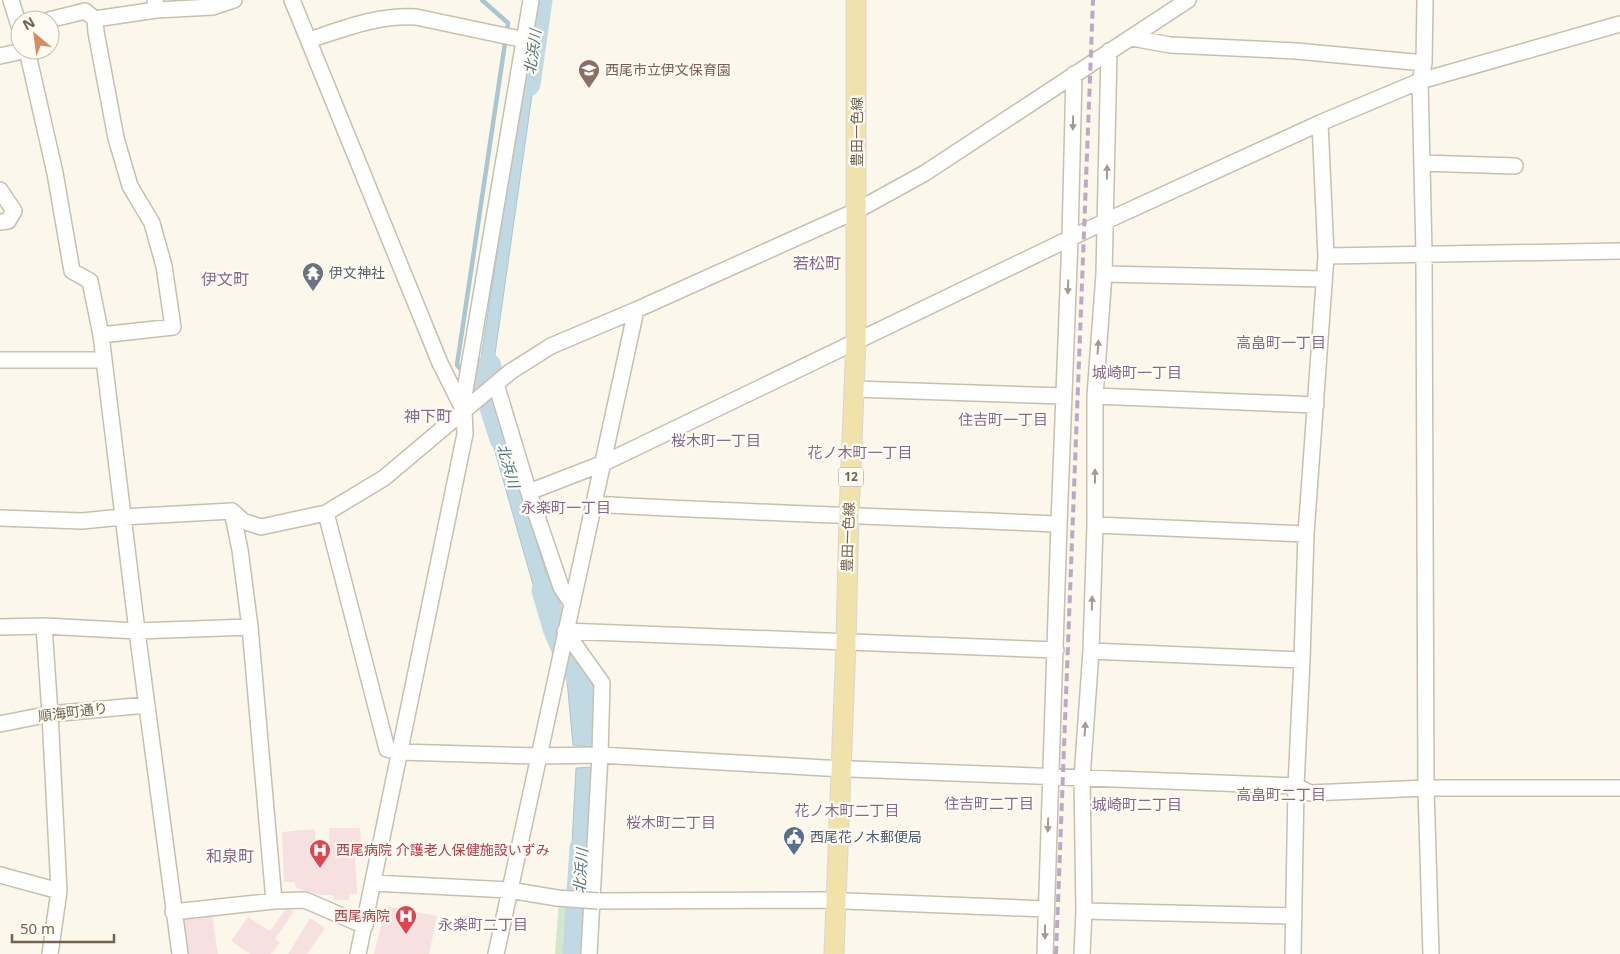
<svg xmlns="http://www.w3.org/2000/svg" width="1620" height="954" viewBox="0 0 1620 954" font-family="'Noto Sans','Noto Sans JP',sans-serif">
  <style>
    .medical { fill: #f7e1e0 }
    .green { fill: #d2e7cb }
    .water { fill: #c1d9e3; stroke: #a9c6d3 }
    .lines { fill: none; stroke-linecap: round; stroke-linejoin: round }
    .stream { stroke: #a9c6d3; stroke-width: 4.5 }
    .river { stroke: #c1d9e3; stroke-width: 25 }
    .minor-casing { stroke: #c9bfaf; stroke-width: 18 }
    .major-casing { stroke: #dbd6d2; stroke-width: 21 }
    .minor { stroke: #fff; stroke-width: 15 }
    .major { stroke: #f1e2ac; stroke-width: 19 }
    .rail { stroke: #bcaac4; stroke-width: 4; stroke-dasharray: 8 5; stroke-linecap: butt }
    .minor-bridge-casing { stroke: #c9bfaf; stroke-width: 18; stroke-linecap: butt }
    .minor-bridge { stroke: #fff; stroke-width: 15 }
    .oneway { fill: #a49a8e }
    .labels { text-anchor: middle; stroke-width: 4.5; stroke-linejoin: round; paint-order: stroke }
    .shield { fill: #fdfbf2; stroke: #9c9181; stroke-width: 1 }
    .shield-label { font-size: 12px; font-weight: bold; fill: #736351 }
    .education-label { font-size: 14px; fill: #785e54; stroke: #fdfbf2; text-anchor: start }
    .street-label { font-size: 14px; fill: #736351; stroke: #fdfbf2 }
    .worship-label { font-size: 14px; fill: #5b616d; stroke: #fdfbf2; text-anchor: start }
    .service-label { font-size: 14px; fill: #4e5e75; stroke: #fdfbf2; text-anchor: start }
    .health-label { font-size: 14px; fill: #be3a42; stroke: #fdfbf2; text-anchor: start }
    .water-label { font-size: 15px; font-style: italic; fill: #50788a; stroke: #fdfbf2 }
    .neighbourhood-label { font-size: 15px; fill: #88698e; stroke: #fdfbf2 }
    .quarter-label { font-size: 16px; fill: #88698e; stroke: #fdfbf2 }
  </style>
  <rect width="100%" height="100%" fill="#fbf7eb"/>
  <path class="medical" d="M329 828H360L362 852 355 853 357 894H349V900H334L333 895H320L296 888 295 882H284L282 832 315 829 316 855 330 856Z
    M386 906 437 916 429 954H374Z
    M286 909 294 911 275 939 280 942 271 954H250L231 941 248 917 270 931Z
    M212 915 218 954H188L184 918Z
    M310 918 325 928 307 954H288Z"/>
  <path class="green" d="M559 901 571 902 569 954H555Z"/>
  <path class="water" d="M534 0H547L541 40 529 37Z
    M528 51 538 53 491 382 477 384Z
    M494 405 558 611 548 637 484 413Z
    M574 649 594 690 593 747 573 745 566 670Z
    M592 767 587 883 570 882 576 768Z
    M571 902H582L581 954H569Z"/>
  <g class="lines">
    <path class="stream" d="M464 373 457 365 508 23 482 0
      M471 381 494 411"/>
    <path class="river" d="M528 84 540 0
      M489 366 486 389 502 439
      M544 590 555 628 565 652 586 692
      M575 954 582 848"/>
    <g class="minor-casing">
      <path id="minor" d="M11 0 20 29
        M292 0 440 363 464 411 465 434 358 954
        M1425 0 1424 63 1420 81 1424 253 1426 788 1431 954
        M156 10 213 7 234 0
        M49 20 85 11 95 19
        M1132 38 1170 45 1296 51 1424 63
        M309 40C346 28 377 15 416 17L525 40
        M27 50 55 173 72 271 90 281 101 335 137 631 180 954
        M0 56 27 50
        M1422 163 1515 166
        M0 190 14 211 8 221 0 222
        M1326 256 1620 251
        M1104 274 1323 279
        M101 335 173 327 164 266 152 223 130 186 116 138 96 32 95 19 156 10 155 0
        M0 360H104
        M499 381 496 384 529 493 561 587 572 604
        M855 389 1064 396
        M1095 396 1316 405
        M462 408 531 0
        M529 492 604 463 1106 221 1320 123 1420 81 1620 24
        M594 504C749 513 904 517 1059 524
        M232 511 240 550 250 627 274 901 305 900 365 926
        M326 513 387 749 399 752 538 756 600 755 825 768 1296 786 1310 793 1426 788H1620
        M0 518 82 521 122 517 232 511 243 521 261 527 326 513 384 478 510 372 551 346 636 310 858 210 925 173 1188 0
        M1095 525 1306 534
        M44 626 50 714 59 891 50 954
        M0 627 44 626 137 631 250 627
        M565 631 1056 650
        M565 631 602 683 600 755 589 954
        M1091 651 1302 660
        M0 724 50 714 146 705
        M0 875 59 891
        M373 883 509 890 557 898
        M598 901 821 900 1046 909
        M1084 911 1294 916
        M173 912 274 901
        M496 954 636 310
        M1045 954 1059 524 1070 238 1074 74
        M1082 954 1084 911 1082 778 1091 651 1095 525V396L1104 274 1109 51
        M1293 954 1296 786 1302 660 1306 534 1326 256 1320 123"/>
    </g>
    <g class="major-casing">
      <path id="major" d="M834 954 846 642 849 515 856 340V0"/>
    </g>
    <use href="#minor" class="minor"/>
    <use href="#major" class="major"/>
    <path class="rail" d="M1056 954 1093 0"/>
    <g class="minor-bridge-casing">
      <path id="minor-bridge" d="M557 898 598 901"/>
    </g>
    <use href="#minor-bridge" class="minor-bridge"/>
  </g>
  <defs><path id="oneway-solid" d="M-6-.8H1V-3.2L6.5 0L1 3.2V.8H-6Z" transform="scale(1.25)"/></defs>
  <g class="oneway">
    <use href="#oneway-solid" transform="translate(1073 123) rotate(91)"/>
    <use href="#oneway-solid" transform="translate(1107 172) rotate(-89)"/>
    <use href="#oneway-solid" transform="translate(1068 287) rotate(92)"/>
    <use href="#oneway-solid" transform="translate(1098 347) rotate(-86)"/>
    <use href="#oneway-solid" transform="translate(1095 476) rotate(-90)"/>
    <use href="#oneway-solid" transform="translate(1092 603) rotate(-88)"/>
    <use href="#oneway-solid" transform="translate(1085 729) rotate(-86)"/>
    <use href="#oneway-solid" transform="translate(1048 825) rotate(92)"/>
    <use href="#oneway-solid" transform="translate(1045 932) rotate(91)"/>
  </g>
  <defs>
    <g id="school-pin" transform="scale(1.125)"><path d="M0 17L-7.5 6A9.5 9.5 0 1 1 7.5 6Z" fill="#8d6e63" stroke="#fdfbf2"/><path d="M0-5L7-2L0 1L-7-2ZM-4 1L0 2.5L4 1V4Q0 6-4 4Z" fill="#fff"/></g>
    <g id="temple-pin" transform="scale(1.125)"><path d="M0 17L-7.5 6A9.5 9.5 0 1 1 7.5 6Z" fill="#6b7280" stroke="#fdfbf2"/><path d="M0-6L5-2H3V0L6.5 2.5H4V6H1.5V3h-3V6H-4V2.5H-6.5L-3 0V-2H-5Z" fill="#fff"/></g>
    <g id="civic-pin" transform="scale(1.125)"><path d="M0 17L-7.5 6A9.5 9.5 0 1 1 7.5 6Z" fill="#5c6f8a" stroke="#fdfbf2"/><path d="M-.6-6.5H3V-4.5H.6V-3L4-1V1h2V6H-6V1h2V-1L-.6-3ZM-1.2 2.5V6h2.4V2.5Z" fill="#fff"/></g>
    <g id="hospital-pin" transform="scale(1.125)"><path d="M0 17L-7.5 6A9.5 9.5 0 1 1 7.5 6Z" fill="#e0444e" stroke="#fdfbf2"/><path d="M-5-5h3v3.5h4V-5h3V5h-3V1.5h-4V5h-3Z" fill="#fff"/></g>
  </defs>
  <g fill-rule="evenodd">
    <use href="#school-pin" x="589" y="70"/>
    <use href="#temple-pin" x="313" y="273"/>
    <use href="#civic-pin" x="794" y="837"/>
    <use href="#hospital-pin" x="320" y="850"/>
    <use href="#hospital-pin" x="406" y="916"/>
  </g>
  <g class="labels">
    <rect class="shield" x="838.5" y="467.5" width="25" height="19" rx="4"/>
    <g class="shield-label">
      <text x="851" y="481">12</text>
    </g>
    <g class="education-label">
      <text x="605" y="75">西尾市立伊文保育園</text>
    </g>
    <g class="street-label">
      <text transform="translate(857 132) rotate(-90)" y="5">豊田一色線</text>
      <text transform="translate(848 537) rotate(-88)" y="5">豊田一色線</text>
      <text transform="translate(73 712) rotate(-7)" y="5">順海町通り</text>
    </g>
    <g class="worship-label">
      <text x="329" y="278">伊文神社</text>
    </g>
    <g class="service-label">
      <text x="810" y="842">西尾花ノ木郵便局</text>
    </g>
    <g class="health-label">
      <text x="336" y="855">西尾病院 介護老人保健施設いずみ</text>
      <text x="390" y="921" text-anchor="end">西尾病院</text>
    </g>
    <g class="water-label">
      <text transform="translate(533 52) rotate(-82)" y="5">北浜川</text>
      <text transform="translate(508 466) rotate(74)" y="5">北浜川</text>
      <text transform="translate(581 871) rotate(-86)" y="5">北浜川</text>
    </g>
    <g class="neighbourhood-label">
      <text x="1281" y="348">高畠町一丁目</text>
      <text x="1137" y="378">城崎町一丁目</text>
      <text x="1003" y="425">住吉町一丁目</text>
      <text x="716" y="446">桜木町一丁目</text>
      <text x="860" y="458">花ノ木町一丁目</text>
      <text x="566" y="513">永楽町一丁目</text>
      <text x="1281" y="800">高畠町二丁目</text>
      <text x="989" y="809">住吉町二丁目</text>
      <text x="1137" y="810">城崎町二丁目</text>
      <text x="847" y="816">花ノ木町二丁目</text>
      <text x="671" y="828">桜木町二丁目</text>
      <text x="483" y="930">永楽町二丁目</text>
    </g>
    <g class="quarter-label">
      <text x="817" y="269">若松町</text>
      <text x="225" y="285">伊文町</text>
      <text x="428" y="422">神下町</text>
      <text x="230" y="862">和泉町</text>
    </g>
  </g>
  <g transform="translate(35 35) rotate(331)"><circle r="24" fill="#fdfbf2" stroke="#c6beb2"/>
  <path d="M0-4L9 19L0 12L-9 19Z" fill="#d68c5f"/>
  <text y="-8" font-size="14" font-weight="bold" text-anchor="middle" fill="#736351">N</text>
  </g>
  <path d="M12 934v8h102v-8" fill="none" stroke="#736351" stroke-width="2.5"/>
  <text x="20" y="934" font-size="15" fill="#736351" stroke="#fdfbf2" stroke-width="4" paint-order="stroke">50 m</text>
</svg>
